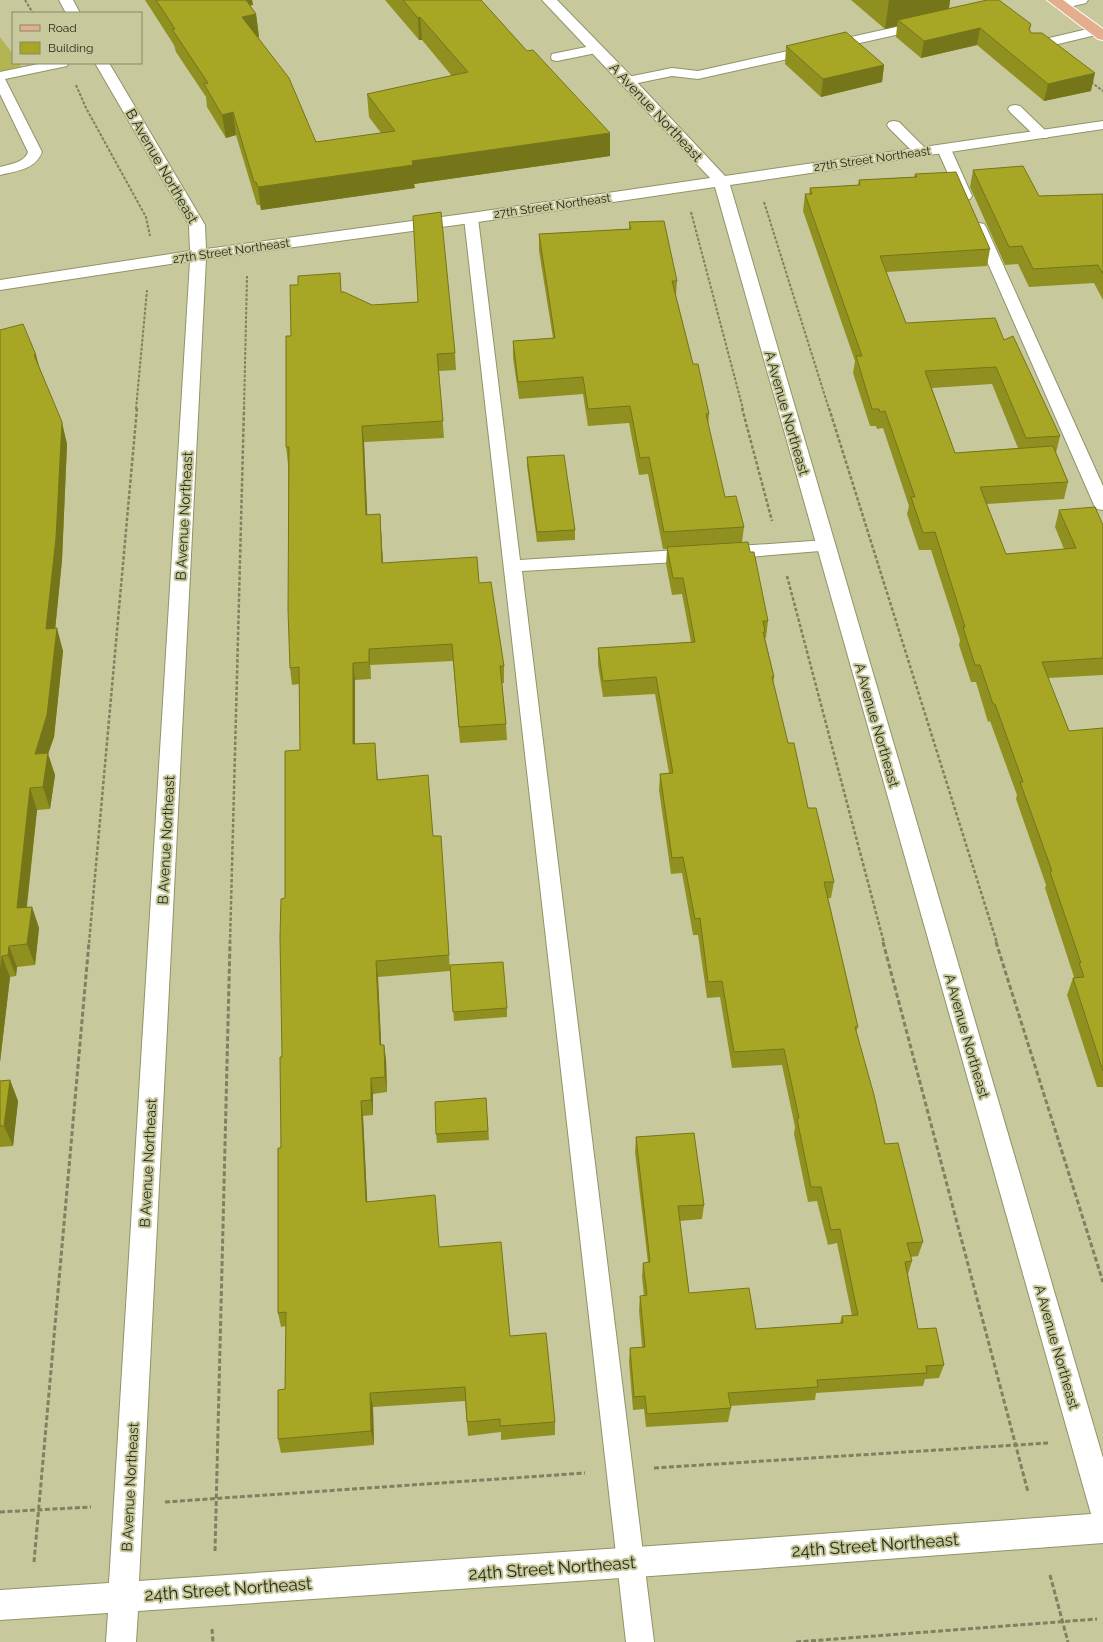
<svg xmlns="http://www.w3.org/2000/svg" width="1103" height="1642" viewBox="0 0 1103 1642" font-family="Raleway,sans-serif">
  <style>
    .green { fill: #b3b454 }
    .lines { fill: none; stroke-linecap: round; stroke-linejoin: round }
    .service-casing { stroke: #919368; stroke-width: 2 }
    .minor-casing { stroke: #919368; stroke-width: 2 }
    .primary-casing { stroke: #fff; stroke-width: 2 }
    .path-far2 { stroke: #808161; stroke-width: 2; stroke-dasharray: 3 1.5; stroke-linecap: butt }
    .path-far1 { stroke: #808161; stroke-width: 2.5; stroke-dasharray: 3.5 2; stroke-linecap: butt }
    .path { stroke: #808161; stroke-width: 3; stroke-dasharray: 5 2.5; stroke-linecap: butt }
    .service { fill: #fff; fill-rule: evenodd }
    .minor { fill: #fff; fill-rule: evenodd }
    .primary { fill: #e3ad8e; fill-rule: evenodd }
    .wall { fill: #909020; fill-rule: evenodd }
    .shaded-wall { fill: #75751a }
    .building { fill: #a7a725; stroke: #75751a }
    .labels { text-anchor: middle; stroke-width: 4; stroke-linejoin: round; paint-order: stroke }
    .far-street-label { font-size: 12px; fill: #2a2a19; stroke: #c7c99c }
    .street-label { font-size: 14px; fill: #2a2a19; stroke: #c7c99c }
    .near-street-label { font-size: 17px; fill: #2a2a19; stroke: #c7c99c }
  </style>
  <rect width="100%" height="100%" fill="#c7c99c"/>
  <path class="green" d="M0 37 13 54V63H19L21 65 8 77 0 78Z"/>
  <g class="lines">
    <g class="service-casing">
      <path id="service" d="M1066 0H1088L1086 3 1061 9 1057 8 1055 5 1057 2Z
        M923 21 927 22 929 25 927 28 698 79 672 76 628 85 623 84 621 81 623 78 672 68 698 71Z
        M1096 27 1100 28 1102 31 1100 34 1033 50 1028 49 1027 46 1028 43Z
        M596 45 601 46 602 49 601 52 557 61 552 60 551 57 552 54Z
        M43 63H68L67 66 5 79 42 152C35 170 16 171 0 175V167C10 164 24 163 28 152L0 94V72Z
        M1015 105 1020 106 1047 132 1049 135 1047 138H1037L1010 112 1008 109 1010 106Z
        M894 121 899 122 926 149 928 152 926 155 921 156 916 155 889 128 887 125 889 122Z
        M944 145 949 146 951 149 972 196 970 199 965 200 960 199 958 196 937 149 939 146Z
        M471 214 476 215 478 218 520 560 694 549 700 551 703 555 700 559 694 561 522 571 654 1642H626L464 218 466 215Z
        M979 223 984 224 986 227 1103 486V510L1097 509 1094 505 972 227 974 224Z
        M826 540 832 542 835 546 832 550 724 559 718 557 715 553 718 549 724 547Z"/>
    </g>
    <g class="minor-casing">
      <path id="minor" d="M59 0H73L80 13H66Z
        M542 0H557L633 78 725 176 1103 121V129L730 185 1103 1458V1543L766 1568 138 1611 136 1642H106L108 1613 0 1620V1590L109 1583 190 261 0 290V280L190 251 189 225 95 63H109L205 225 206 249 471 213 710 178ZM715 187 1091 1514 766 1538 139 1581 206 259 471 223Z"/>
    </g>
    <g class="primary-casing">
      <path id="primary" d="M1047 0H1063L1103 29V40L1098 39Z"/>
    </g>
    <path class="path-far2" d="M25 0 33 13
      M1091 82 1103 91
      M76 85 86 108 146 217 150 236
      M764 202 829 409
      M691 212 743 409
      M136 409 147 290
      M244 409 247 276"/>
    <path class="path-far1" d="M742 408 772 521
      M829 408 997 943
      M787 576 884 943
      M89 943 137 408
      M230 943 244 408"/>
    <path class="path" d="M883 942 1028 1492
      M996 942 1103 1282
      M654 1468 1048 1443
      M165 1502 585 1473
      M0 1512 91 1507
      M215 1551 230 942
      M34 1562 89 942
      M1050 1575 1068 1642
      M212 1629 213 1642
      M796 1642 1097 1619"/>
    <use href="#service" class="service"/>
    <use href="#minor" class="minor"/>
    <use href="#primary" class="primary"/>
  </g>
  <path class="wall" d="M145 0H252L253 5H249L256 14 259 37H258L316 142 381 133 369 117 367 94 452 76 422 40H419L385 0H481L527 51 610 133V156L414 184 415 188 261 210 260 205H257L236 135 226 138 207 107 206 97 176 52 174 45Z
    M851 0H950L949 8 1031 24 1030 30 1031 33 1091 91 1044 101 977 45 921 58 896 37 897 26 885 29Z
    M786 46 884 65 882 82 821 97 785 64Z
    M973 170 1039 196 1103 194V300L1094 283 1029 287 1018 264 1005 265 970 187Z
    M915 174 990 249 987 266 886 272 906 323 1004 340 1060 436 1056 453 1068 482 1064 499 987 504 1006 554 1064 549 1055 527 1059 510 1103 525V675L1048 678 1069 731 1103 728V1087H1097L1067 995 1073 978H1074V977L1045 888 1046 885 1016 799 1017 795 990 721 988 722 976 682H971L959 645 960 640 931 550H919L907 514 909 506 883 428 877 429 876 426H870L853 373 855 361 803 211 805 194H809L810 188 858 185 859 180 914 177ZM992 384 1018 448 955 453 932 388Z
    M629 222 677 281 676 296 693 364 709 414 708 427 725 497 744 527 742 542 768 621 766 638H765L774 677 773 683 788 743 808 808 834 882 831 898H828L858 1027 856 1032 885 1144 923 1242 918 1256 910 1257 912 1261 908 1274 918 1329 944 1365 939 1378 925 1379 923 1386 816 1393 815 1400 730 1406 731 1408 728 1422 646 1427 644 1409 633 1410 629 1362 630 1348 642 1347 639 1310 640 1296H644L642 1277 643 1263H648L635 1152 636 1137 704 1205 702 1219 680 1221 689 1293 756 1329 840 1323 842 1316H852L837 1243 828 1245 817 1201 808 1202 794 1134 795 1127 782 1065 732 1068 720 997 707 998 698 935H693L682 873 671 874 659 790 660 774 669 773 655 694 603 697 598 665V648L691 642 682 594 672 595 666 564 667 549H663L648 474 639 475 629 423 588 426 583 394 519 399 513 358V341L553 338 539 251V234L629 229Z
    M298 285 342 292 455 353 456 370 439 371 444 438 364 442 367 515 380 514 381 531 383 563 479 583 504 666V683H502L506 724 507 740 460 743 453 661 370 665 371 679 355 680V744L376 759 378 779 433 836H441L450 971 378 977 381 1045H384L386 1060 387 1092 373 1094V1115L363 1116 367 1202 439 1247 510 1336 555 1422V1435L501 1440V1432L468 1436 465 1401 373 1407 374 1445 281 1453 278 1439 285 1389 286 1326 281 1327 278 1313 285 898 300 750 299 684 292 685 290 668 288 464 286 447 291 336Z
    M0 330 41 372 67 444 62 560 55 629 63 651 54 737 48 754 55 775 50 809 37 810 27 907H32L39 928 35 965 17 967 16 976 10 977 0 1062Z
    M527 457 575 530V540L537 542 527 466Z
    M450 965 507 1008V1017L454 1021Z
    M10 1080 18 1101 13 1146 0 1147V1081Z
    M486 1098 489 1140 437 1143 436 1134Z"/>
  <path class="shaded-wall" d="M236 0H252L253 5 237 8Z
    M889 0H950L948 15 898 20 897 26 885 29Z
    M256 14 259 37 245 40 242 17Z
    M420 17 422 40H419L418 18Z
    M980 28 977 45 921 58 924 41Z
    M884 65 882 82 821 97 823 79Z
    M1095 73 1091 91 1044 101 1048 84Z
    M233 112 236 135 226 138 222 115Z
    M610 133V156L414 184 415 188 261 210 258 187 412 161Z
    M34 355H36L42 377Z
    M62 422 67 444 62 560 53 651 46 629Z
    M362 426 364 442 368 531 366 515Z
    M380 514 381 531 384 580 382 563Z
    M57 628 63 651 54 737 48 754 55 775 50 809 43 787 35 754Z
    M369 649 370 665 371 679 369 662Z
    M353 663 355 680V761L353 744Z
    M30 788 37 810 24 929 17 908Z
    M32 907 39 928 35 965 27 944Z
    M9 946 17 967 16 976 8 955Z
    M2 956 10 977 0 1062V975Z
    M376 961 378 977 382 1061 380 1045Z
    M384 1045 386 1060 387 1092 385 1077Z
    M371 1078 373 1094V1115L371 1100Z
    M10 1080 18 1101 13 1146 4 1126Z
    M361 1101 363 1116 368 1217 366 1202Z
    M370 1393 373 1407 374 1445 371 1431Z"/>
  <path class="building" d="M156 0H246L256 14 242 17 289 78 316 142 395 131 367 94 468 72 420 17 418 18 403 0H481L527 51 533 50 610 133 412 161 413 165 258 187 256 182H254L233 112 222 115 204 84 208 83 172 29H175Z
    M987 0H999L1031 24 1029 29 1031 33H1042L1095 73 1048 84 980 28 924 41 898 20Z
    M846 32 884 65 823 79 786 46Z
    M1023 166 1039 196 1103 194V274L1098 265 1033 269 1022 246 1009 247 973 170Z
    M956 172 990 249 880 256 906 323 995 318 1004 340 1013 336 1060 436 1026 438 996 367 925 371 955 453 1053 446 1068 482 980 487 1006 554 1076 548 1059 510 1095 507 1103 525V658L1042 662 1069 731 1103 728V1071L1073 978 1084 977 1079 963H1081L1050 872 1052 871 1020 782H1023L995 704H993L980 665H975L963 627H965L935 532 923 533 911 497H915L885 411 880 412 879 409H872L856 356H862L805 194H812L810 188 860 185 859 180 917 177 915 174Z
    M441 212 455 353 437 354 443 421 362 426 366 515 380 514 382 563 477 557 479 583 491 582 504 666H500L506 724 459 727 452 644 369 649V662L353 663V744L375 743 377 780 428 775 433 836H441L449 955 376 961 380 1045H384L385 1077 371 1078V1100L361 1101 366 1202 435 1195 439 1247 501 1242 510 1336 546 1333 555 1422 500 1426V1419L467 1422 465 1387 370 1393 371 1431 278 1439V1390L285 1389 286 1312 278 1313V1148H281L280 1057H282L280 937 281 899 285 898V751L300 750 299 667 290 668 288 610 289 447H286V336H291L290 285H298V276L340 273 341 292H344L372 305 418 302 413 216Z
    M664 221 677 281H672L693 364H698L709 414H706L725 497 736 496 744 527 664 532 649 457 640 458 630 406 588 409 583 377 518 382 513 341 555 338 539 234 631 229 629 222Z
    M23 324 36 355H34L62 422 56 538 46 629 57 628 47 715 35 754 48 753 43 787 30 788 17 908 32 907 27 944 9 946 8 955 2 956 0 975V330Z
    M564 455 575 530 537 532 527 457Z
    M748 542 750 552H754L768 621H763L765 632H763L774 677H772L788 743H794L808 808H816L834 882H824L858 1027H855L874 1095 885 1144 898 1143 923 1242 907 1243 912 1261 905 1262 918 1329 936 1328 944 1365 926 1366 927 1373 817 1380 818 1387 728 1393 731 1408 647 1414 645 1396 634 1397 630 1348 645 1347 640 1296 647 1295 643 1263 650 1262 636 1137 694 1133 704 1205 678 1206 689 1293 749 1288 756 1329 843 1323 842 1316 858 1315 840 1229 831 1230 821 1187H811L797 1119 799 1118 784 1049 734 1052 722 981 708 982 700 918 695 919 683 857 672 858 660 774 673 773 656 677 603 681 598 648 695 642 683 578H673L667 547Z
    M503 962 507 1008 453 1012 450 965Z
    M10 1080 4 1126H0V1081Z
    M486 1098 488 1131 436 1134 435 1102Z"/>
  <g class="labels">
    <g class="far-street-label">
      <text transform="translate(872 159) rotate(-8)" y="4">27th Street Northeast</text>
      <text transform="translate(552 206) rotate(-8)" y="4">27th Street Northeast</text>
      <text transform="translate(231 251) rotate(-8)" y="4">27th Street Northeast</text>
    </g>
    <g class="street-label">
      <text transform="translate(656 112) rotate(47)" y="5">A Avenue Northeast</text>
      <text transform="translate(162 166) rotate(60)" y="5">B Avenue Northeast</text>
      <text transform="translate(787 413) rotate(74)" y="5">A Avenue Northeast</text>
      <text transform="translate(184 516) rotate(-87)" y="5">B Avenue Northeast</text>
      <text transform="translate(877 725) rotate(74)" y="5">A Avenue Northeast</text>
      <text transform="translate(166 840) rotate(-87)" y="5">B Avenue Northeast</text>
      <text transform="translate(967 1036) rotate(74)" y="5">A Avenue Northeast</text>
      <text transform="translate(148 1163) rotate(-87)" y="5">B Avenue Northeast</text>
      <text transform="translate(1057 1347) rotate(74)" y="5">A Avenue Northeast</text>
      <text transform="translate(130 1487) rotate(-87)" y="5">B Avenue Northeast</text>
    </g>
    <g class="near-street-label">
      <text transform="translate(875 1545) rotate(-4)" y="6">24th Street Northeast</text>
      <text transform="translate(552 1568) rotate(-4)" y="6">24th Street Northeast</text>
      <text transform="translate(228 1589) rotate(-4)" y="6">24th Street Northeast</text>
    </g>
  </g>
  <rect x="12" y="12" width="130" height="52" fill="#c7c99c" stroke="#888968"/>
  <rect x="20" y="25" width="20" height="6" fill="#e3ad8e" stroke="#888968"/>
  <text x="48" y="32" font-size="12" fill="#2a2a19">Road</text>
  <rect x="20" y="42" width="20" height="12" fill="#a7a725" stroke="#888968"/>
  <text x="48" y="52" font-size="12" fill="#2a2a19">Building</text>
</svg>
